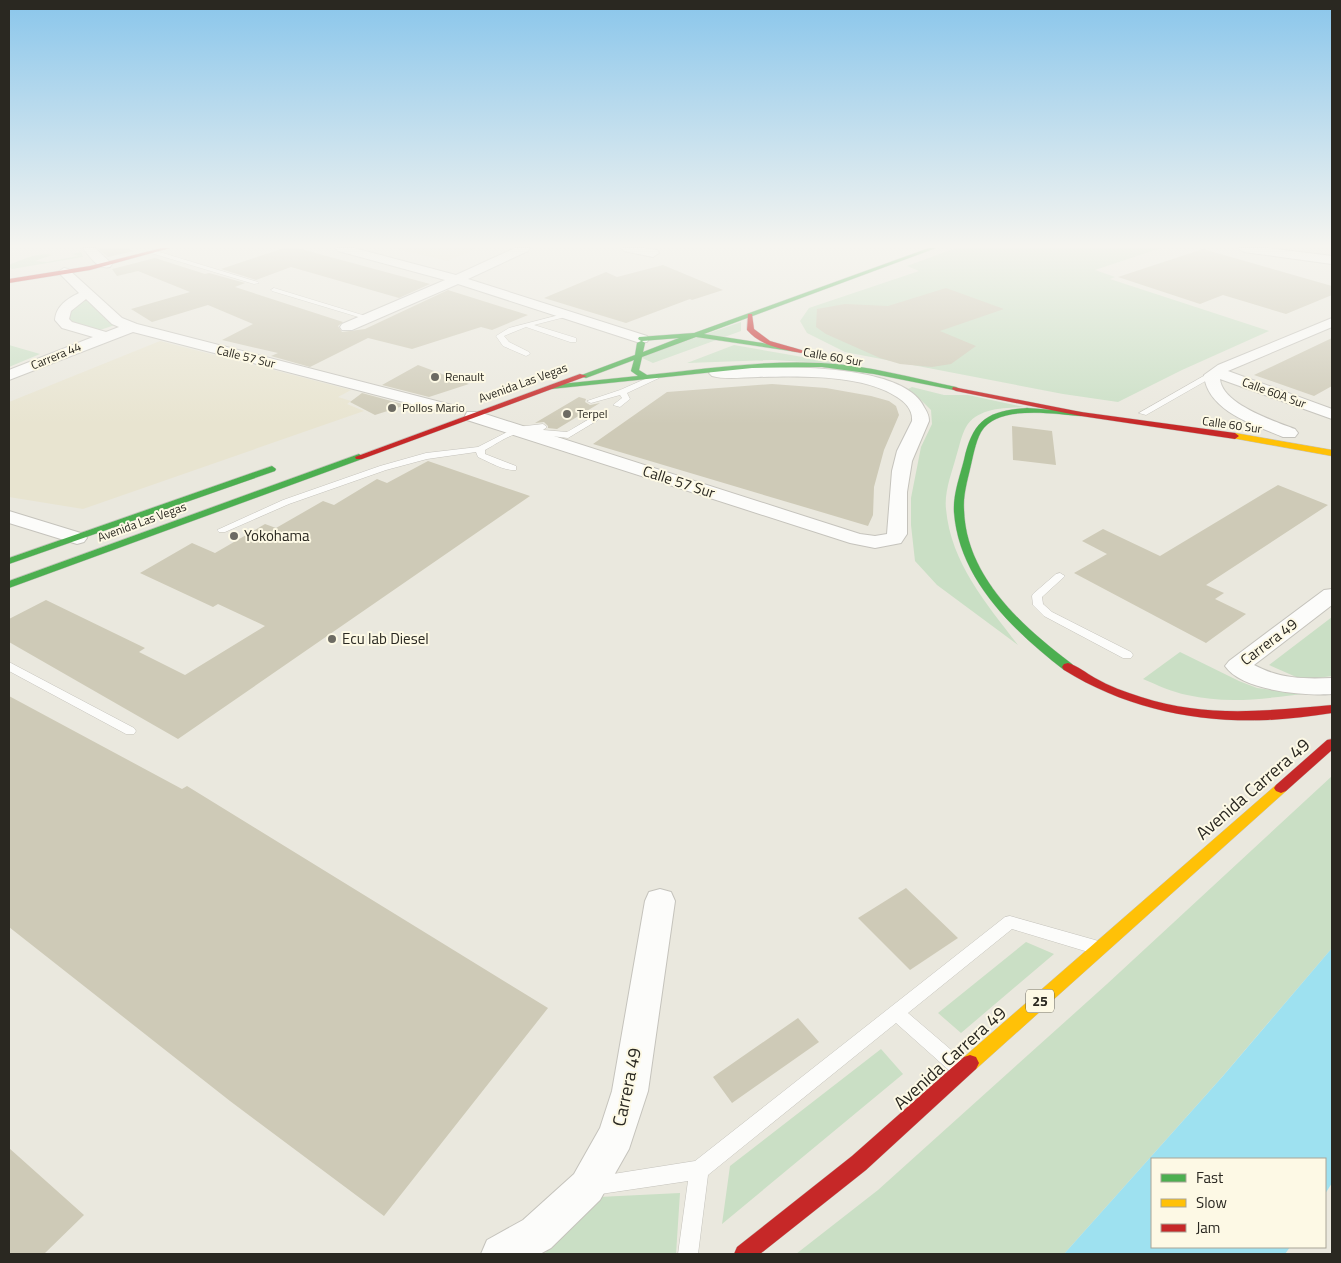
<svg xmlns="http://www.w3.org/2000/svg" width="1341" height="1263" viewBox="0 0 1341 1263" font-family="'Titillium Web',sans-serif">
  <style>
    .built { fill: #e8e4d0 }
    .green { fill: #cadfc5 }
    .water { fill: #9ee1f0 }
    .building { fill: #cecab7 }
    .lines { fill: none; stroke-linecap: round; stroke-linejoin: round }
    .lane-casing { stroke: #c5c3bc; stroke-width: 1 }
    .street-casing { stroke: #c5c3bc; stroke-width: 2 }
    .fast-casing { stroke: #c5c3bc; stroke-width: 1 }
    .slow-casing { stroke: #c5c3bc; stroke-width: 1 }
    .jam-casing { stroke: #c5c3bc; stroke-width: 1 }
    .lane { fill: #fcfcfa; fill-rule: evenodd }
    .street { fill: #fcfcfa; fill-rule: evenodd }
    .fast { fill: #4caf50; fill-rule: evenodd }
    .slow { fill: #ffc107; fill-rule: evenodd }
    .jam { fill: #c62828; fill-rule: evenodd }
    .poi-dot { fill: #6d6b63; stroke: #fdf9e5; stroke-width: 2 }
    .labels { text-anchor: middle; stroke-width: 4; stroke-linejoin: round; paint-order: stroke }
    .far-street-label { font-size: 12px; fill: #2a2821; stroke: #fdf9e5 }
    .far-poi-label { font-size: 12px; fill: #2a2821; stroke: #fdf9e5; text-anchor: start }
    .shield { fill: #fdf9e5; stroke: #69675c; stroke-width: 1 }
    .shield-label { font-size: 14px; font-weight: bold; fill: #2a2821 }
    .street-label { font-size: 15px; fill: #2a2821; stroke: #fdf9e5 }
    .poi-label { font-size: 15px; fill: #2a2821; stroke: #fdf9e5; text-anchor: start }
    .near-street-label { font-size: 18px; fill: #2a2821; stroke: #fdf9e5 }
  </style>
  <rect width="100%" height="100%" fill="#eae8de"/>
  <path class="built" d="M393 248H477L448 261Z
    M160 341 351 390 338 397 351 401 347 404 364 411 83 509 9 497V402Z"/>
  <path class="green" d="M956 248H1161L1095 270 1115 277 1110 279 1269 331 1182 370 1118 402 1063 394 845 352 807 333 800 321 809 308 919 271 907 266Z
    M81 252 83 257 12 269 9 267V265C21 260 39 252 52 255L35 261 47 262 78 256 72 254Z
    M86 300 115 325 94 332 68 322 72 305Z
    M741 322V331L653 363 640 357Z
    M9 345 40 354 9 367Z
    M734 345 843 364 772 360 687 363Z
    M912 387 944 395H968L1024 407C1004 408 977 408 966 427 961 436 959 448 956 457 952 472 944 492 946 509 951 563 986 603 1018 645L937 585 915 561 911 525V498L921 447 932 424 931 410 921 400 906 390Z
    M1332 617V676L1303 680 1269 665Z
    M1180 652 1239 681 1257 688 1303 694C1262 699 1227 704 1187 695 1172 692 1157 685 1143 679Z
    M1332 776V948L1222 1077 1064 1254H796L878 1190 1107 984Z
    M1026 942 1054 954 961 1033 938 1013Z
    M881 1049 903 1074 722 1224 730 1166Z
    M680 1193 676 1254H544L599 1197Z"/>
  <path class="water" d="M1332 948V1183L1325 1194V1159H1152V1247H1290L1285 1254H1064L1223 1076Z"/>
  <path class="building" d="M97 248H124L134 251 108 257Z
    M284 248H297L430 284 399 298 291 267 256 280 221 269Z
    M1203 249 1332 286V295L1286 314 1223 295 1200 304 1118 277Z
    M155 258 205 274 209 273 245 283 235 287 343 322 338 326 342 332 365 329 448 290 528 315 492 330 481 327 412 349 368 338 310 367 271 356 278 353 222 340 253 324 208 305 152 322 131 309 190 292 138 271 117 276 112 269Z
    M663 265 723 290 692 300 690 299 626 323 544 298 606 272 617 277Z
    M946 288 1004 309 940 331 976 346 951 364 932 367 900 364 880 358 826 334 816 327 817 309 845 304 888 306Z
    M1332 338V386L1314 396 1254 375Z
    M418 365 469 384 429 397 382 385Z
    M772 384 826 388 871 396 889 401 896 406 899 415 884 450 874 487 873 515 868 526 593 444 667 392Z
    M362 393 406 405 375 415 350 402Z
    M579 397 586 399 585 402 590 405 600 403 557 429 548 428V426L544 422 535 423Z
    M1012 426 1052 431 1056 465 1013 460Z
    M428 461 530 496 178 739 9 642V619L46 600 145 648 139 652 185 675 265 626 218 604 213 607 140 573 192 543 215 553 265 524 276 528 323 501 334 505 377 479 387 483Z
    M1278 485 1328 505 1206 585 1224 593 1215 599 1246 614 1206 643 1074 573 1107 554 1082 541 1103 529 1160 556Z
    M9 696 182 789 187 786 548 1008 384 1216 230 1101 9 927Z
    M906 888 958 938 910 970 858 918Z
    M798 1018 819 1042 732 1103 713 1077Z
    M9 1148 84 1215 44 1254H9Z"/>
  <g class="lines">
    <g class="lane-casing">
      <path id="lane" d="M153 250 258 282 259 283 254 284 151 253V251Z
        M274 288 369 317 370 318 365 319 272 291 271 290Z
        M567 313 570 315 569 316 534 325 576 338V342H570L526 327 504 336 509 342 529 352 530 354 526 356 503 346 496 336 509 328Z
        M1209 373 1216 375 1146 415 1139 413Z
        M652 376 659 378 627 393 630 399 620 407 613 405 622 398 620 395 591 403 587 401 620 390Z
        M591 418H597L598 420 568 438 534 434C519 427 498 443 485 450V454L516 466V470C504 471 489 462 478 457L476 452 427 459 386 470 289 504 225 532H219L217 530 283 500 380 466 426 453 478 447 517 427 543 424 547 427 543 430 567 432Z
        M1060 573 1065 576 1042 597 1043 604 1052 612 1131 652 1133 655 1131 658H1123L1044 616 1033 605 1032 596 1033 594 1056 574Z
        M9 662 134 728 136 731 134 734H126L9 671Z
        M1010 916 1095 940 1101 942 1103 947 1101 952 1095 954 1012 929 908 1013 963 1060 966 1066 963 1072 957 1074 951 1072 896 1023 708 1175 698 1254H678L688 1181 594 1195 587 1193 585 1186 587 1179 594 1177 695 1161 1005 917Z"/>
    </g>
    <g class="street-casing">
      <path id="street" d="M83 248H95L112 264 110 267C98 270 90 257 83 248Z
        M336 248H354L456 275 515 248H530L528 251 468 279 647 336 649 339 647 342H637L458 284 352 330H342L340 327 342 324 445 280 338 251Z
        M622 248H644L657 250 659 253 653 257 624 251Z
        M1238 248H1267L1332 256V264L1244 252Z
        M64 268 68 269 122 318 137 324 452 405 454 408 452 411 446 413 133 332 9 380V370L93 337 62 328 55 320C56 306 67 299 79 293L58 272ZM86 299 112 324 119 327 106 332 72 322 69 319 71 311Z
        M1332 318V327L1228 371 1332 409V419L1220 379C1222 404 1274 421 1295 429L1298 433 1295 437H1283C1255 425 1207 411 1204 375L1218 365Z
        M717 368C763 367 902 360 924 407 927 412 929 415 929 421L912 461 907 492V534L901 543 875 548 850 543 467 420 465 416 467 412H479L860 534 875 536 887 534 892 471 897 451 912 421C913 410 905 402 897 397 862 374 799 376 758 377 743 377 726 380 712 376L709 373 712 370Z
        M9 511 84 534 87 538 84 542 77 544 9 523Z
        M1332 589V605L1254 665C1280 679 1304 679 1332 678V694C1305 696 1242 691 1225 666L1229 661 1324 590Z
        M660 889 671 892 675 901 648 1091 629 1149 600 1200 551 1248 540 1254H481L487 1240 523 1220 574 1174 600 1128 612 1091 645 901 649 892Z"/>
    </g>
    <g class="fast-casing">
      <path id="fast" d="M929 248H936L704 334 794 348 798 350 797 352 696 337 642 357 639 370 647 375C705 369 763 360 821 363 867 365 912 378 956 387L960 389 959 391 874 374 822 367 752 368 551 389 547 387 551 385 638 376 631 371 634 360 586 378 579 376 635 355 637 343 641 341 638 339 639 337 694 333ZM679 338 643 352 645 343 642 341Z
        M1027 408 1081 412 1085 414 1081 416C1054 414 997 404 981 432 975 443 973 457 970 469 967 482 963 496 964 510 966 577 1023 627 1072 664L1074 667 1072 670H1064C1014 631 959 580 954 512 953 494 960 476 964 460 973 420 987 411 1027 408Z
        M359 454 363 457 362 459 9 588V581Z
        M272 466 276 469 275 471 9 564V558Z"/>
    </g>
    <g class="slow-casing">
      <path id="slow" d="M1235 433 1332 450V456L1232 438V434Z
        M1281 783 1286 785 1288 788 1286 791 976 1069 970 1071 964 1069 961 1063 964 1057 1276 785Z"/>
    </g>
    <g class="jam-casing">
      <path id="jam" d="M162 248H170L90 270 9 283V279L90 266Z
        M748 314H752L754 329 770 341 805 351 801 353C781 349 761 346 747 330Z
        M580 374 587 376 362 459H356L355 457Z
        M953 387 1081 412 1235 433 1239 436 1235 439 1081 416 956 391 952 389Z
        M1068 663C1078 666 1086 673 1095 678 1109 686 1125 692 1141 697 1206 718 1266 711 1332 705V713C1311 716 1289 719 1268 720 1196 723 1125 708 1064 670L1062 667 1064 664Z
        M1332 739V750L1286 791 1281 793 1276 791 1274 788 1276 785 1327 740Z
        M970 1055 976 1057 979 1063 976 1069 866 1170 760 1254H734L737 1247 852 1156 964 1057Z"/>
    </g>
    <use href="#lane" class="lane"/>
    <use href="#street" class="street"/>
    <use href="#fast" class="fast"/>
    <use href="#slow" class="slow"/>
    <use href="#jam" class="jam"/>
  </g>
  <linearGradient id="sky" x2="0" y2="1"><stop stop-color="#8ac6eb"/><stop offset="0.58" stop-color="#f6f5f0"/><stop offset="1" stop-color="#f6f5f0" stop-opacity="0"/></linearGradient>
  <rect width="1341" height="424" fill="url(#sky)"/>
  <g class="poi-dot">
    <circle cx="435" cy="377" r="5"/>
    <circle cx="392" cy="408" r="5"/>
    <circle cx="567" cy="414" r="5"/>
    <circle cx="234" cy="536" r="5"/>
    <circle cx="332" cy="639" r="5"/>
  </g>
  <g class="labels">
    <g class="far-street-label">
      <text transform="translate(56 356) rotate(-22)" y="4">Carrera 44</text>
      <text transform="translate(246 357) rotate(14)" y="4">Calle 57 Sur</text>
      <text transform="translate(833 357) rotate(10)" y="4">Calle 60 Sur</text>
      <text transform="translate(523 383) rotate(-20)" y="4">Avenida Las Vegas</text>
      <text transform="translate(1274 393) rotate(20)" y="4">Calle 60A Sur</text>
      <text transform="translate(1232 425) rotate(8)" y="4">Calle 60 Sur</text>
      <text transform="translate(142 522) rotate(-20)" y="4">Avenida Las Vegas</text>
    </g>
    <g class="far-poi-label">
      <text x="445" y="381">Renault</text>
      <text x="402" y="412">Pollos Mario</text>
      <text x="577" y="418">Terpel</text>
    </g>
    <rect class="shield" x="1026" y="989.5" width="28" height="23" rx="4"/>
    <g class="shield-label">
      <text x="1040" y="1006">25</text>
    </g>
    <g class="street-label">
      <text transform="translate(679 482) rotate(18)" y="5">Calle 57 Sur</text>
      <text transform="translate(1269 642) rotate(-37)" y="5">Carrera 49</text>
    </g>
    <g class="poi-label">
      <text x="244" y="541">Yokohama</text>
      <text x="342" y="644">Ecu lab Diesel</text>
    </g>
    <g class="near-street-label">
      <text transform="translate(1253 789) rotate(-41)" y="6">Avenida Carrera 49</text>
      <text transform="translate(950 1058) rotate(-42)" y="6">Avenida Carrera 49</text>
      <text transform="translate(627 1087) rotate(-78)" y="6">Carrera 49</text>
    </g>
  </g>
  <rect width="1341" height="1263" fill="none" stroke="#2a2821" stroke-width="20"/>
  <rect x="1151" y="1158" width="175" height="90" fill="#fdf9e5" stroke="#a9a597"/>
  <rect x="1161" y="1174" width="25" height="8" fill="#4caf50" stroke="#a9a597"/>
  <text x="1196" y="1183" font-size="15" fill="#2a2821">Fast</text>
  <rect x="1161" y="1199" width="25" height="8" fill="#ffc107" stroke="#a9a597"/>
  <text x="1196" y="1208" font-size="15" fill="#2a2821">Slow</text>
  <rect x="1161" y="1224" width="25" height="8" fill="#c62828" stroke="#a9a597"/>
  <text x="1196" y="1233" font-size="15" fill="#2a2821">Jam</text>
</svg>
